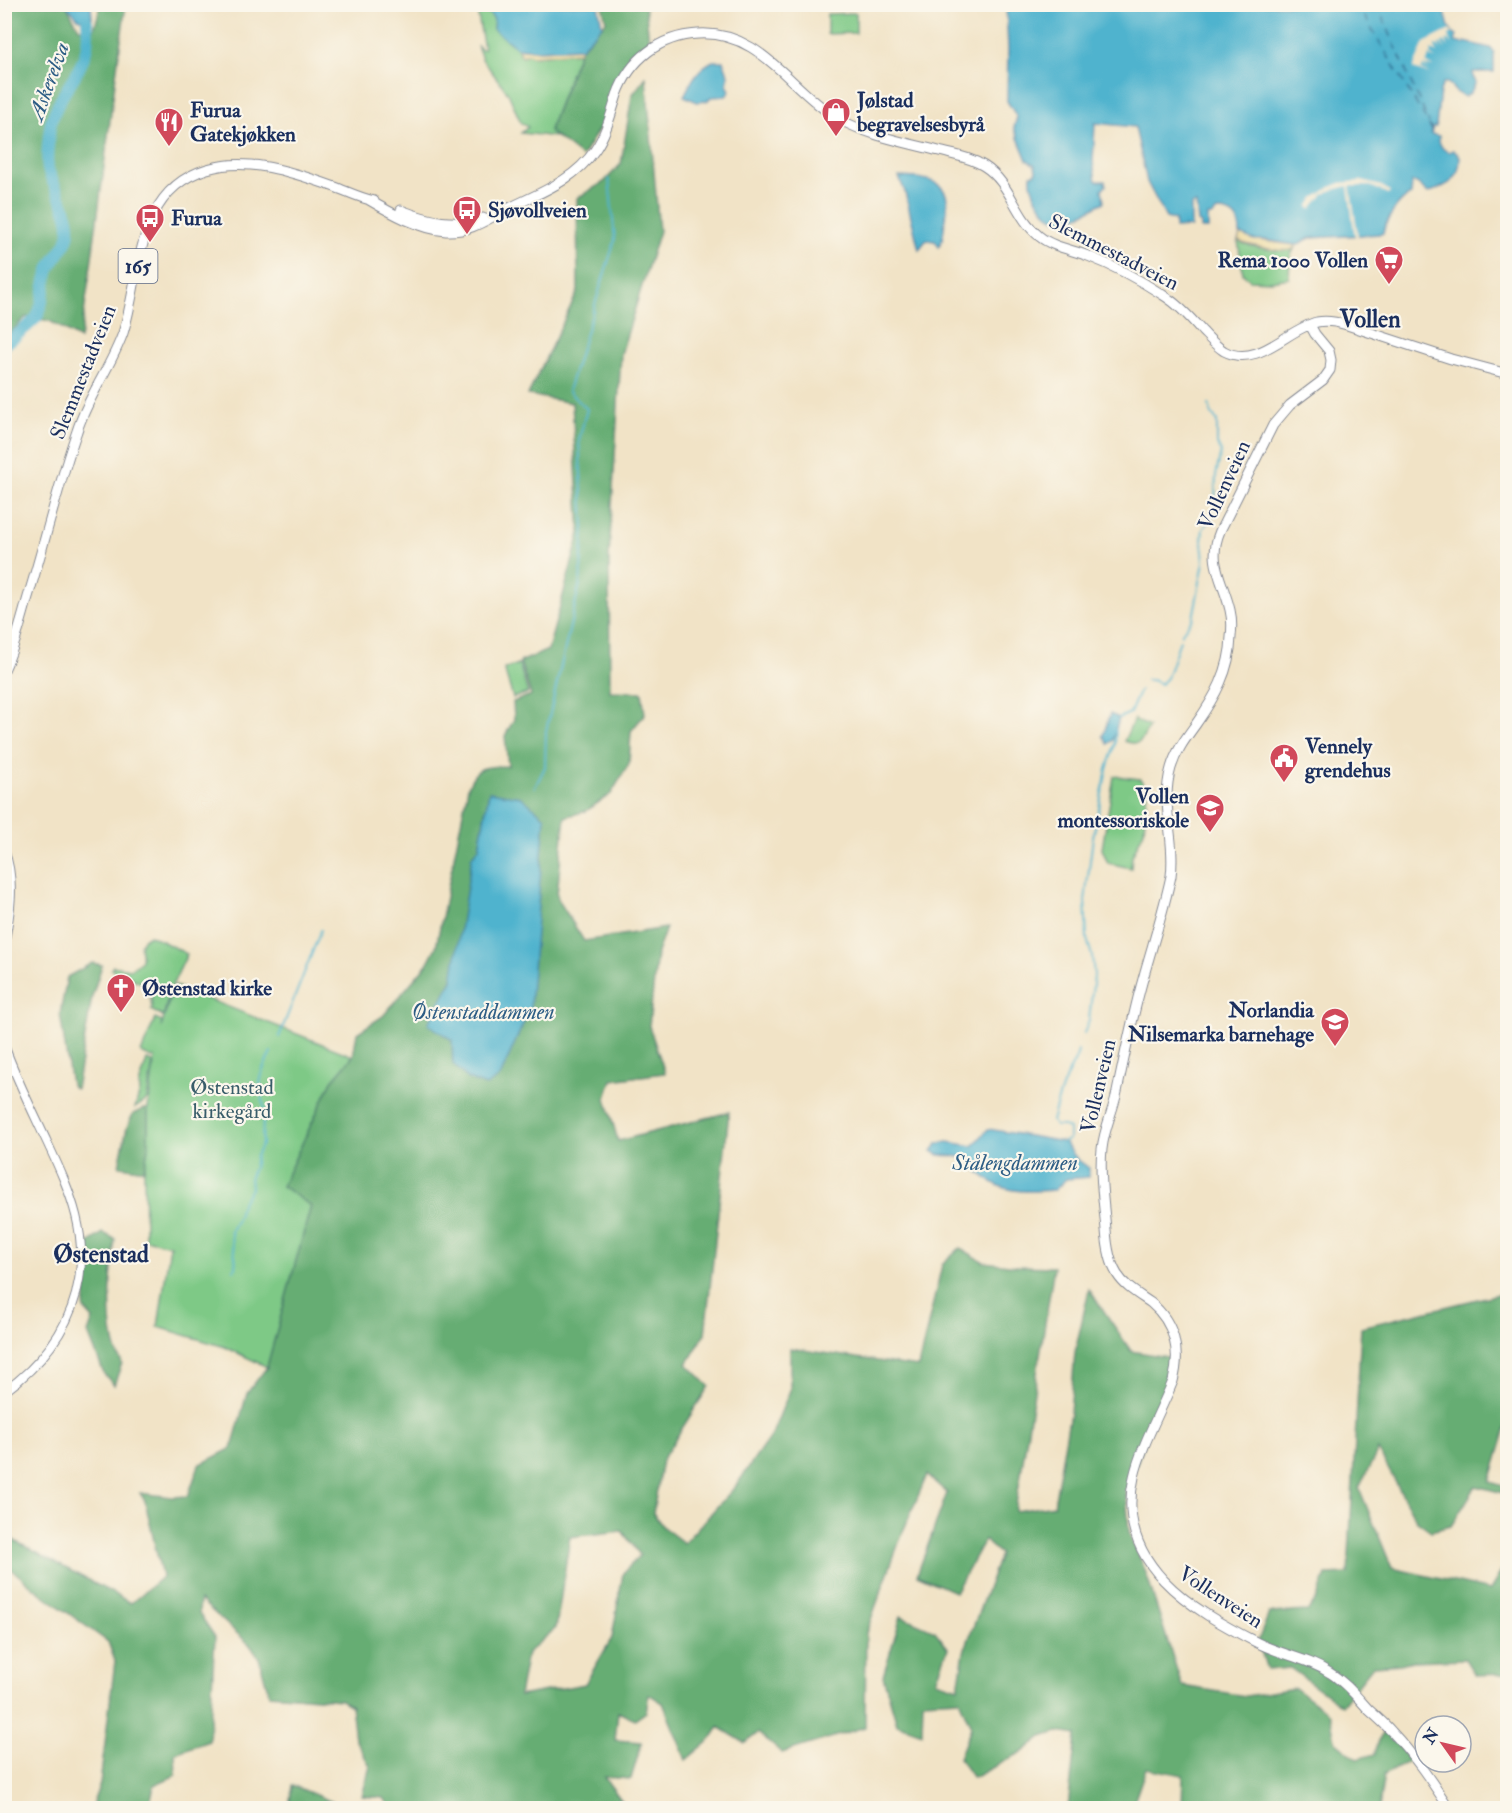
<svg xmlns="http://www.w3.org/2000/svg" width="1512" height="1813" viewBox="0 0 1512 1813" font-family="'IM FELL Double Pica',serif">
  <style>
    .green { fill: #7ec986; stroke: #4c7c72; stroke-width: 1.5 }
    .forest { fill: #66ad73; stroke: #406e68; stroke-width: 1.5; fill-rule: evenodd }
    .sand { fill: #eeda9e; stroke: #84847e; stroke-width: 1.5 }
    .water { fill: #4fb3ce; stroke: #357196; stroke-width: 1.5 }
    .pier { fill: #f1e3c6 }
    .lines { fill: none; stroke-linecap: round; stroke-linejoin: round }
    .stream { stroke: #4fb3ce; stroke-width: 2 }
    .river { stroke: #4fb3ce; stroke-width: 12 }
    .ferry { stroke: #2d5d85; stroke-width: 1.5; stroke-dasharray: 8 6; stroke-linecap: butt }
    .minor-casing { stroke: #868992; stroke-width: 10 }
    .major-casing { stroke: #868992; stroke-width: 11 }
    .minor { stroke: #fff; stroke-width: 8 }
    .major { stroke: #fff; stroke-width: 9 }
    .labels { text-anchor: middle; stroke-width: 4.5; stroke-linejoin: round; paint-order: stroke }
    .shield { fill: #fbf7ec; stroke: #5e6b89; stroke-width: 1.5 }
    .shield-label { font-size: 20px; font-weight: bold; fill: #1b2f5e }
    .poi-label { font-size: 21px; font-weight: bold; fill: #1b2f5e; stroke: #fbf7ec; text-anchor: start }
    .street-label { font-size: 21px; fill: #1b2f5e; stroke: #fbf7ec }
    .park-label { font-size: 21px; fill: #395d6a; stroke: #fbf7ec }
    .water-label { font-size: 22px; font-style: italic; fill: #2d5d85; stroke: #fbf7ec }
    .quarter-label { font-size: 24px; font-weight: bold; fill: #1b2f5e; stroke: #fbf7ec }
  </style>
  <rect width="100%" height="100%" fill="#fbf7ec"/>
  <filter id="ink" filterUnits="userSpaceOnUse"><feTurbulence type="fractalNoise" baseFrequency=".0167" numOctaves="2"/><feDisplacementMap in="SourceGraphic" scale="12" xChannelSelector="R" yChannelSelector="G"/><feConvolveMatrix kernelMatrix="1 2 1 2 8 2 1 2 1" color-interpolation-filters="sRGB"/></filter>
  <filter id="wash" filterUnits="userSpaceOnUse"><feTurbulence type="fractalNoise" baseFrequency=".008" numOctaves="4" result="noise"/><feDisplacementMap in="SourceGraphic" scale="24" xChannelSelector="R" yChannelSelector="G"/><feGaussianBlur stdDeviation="1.35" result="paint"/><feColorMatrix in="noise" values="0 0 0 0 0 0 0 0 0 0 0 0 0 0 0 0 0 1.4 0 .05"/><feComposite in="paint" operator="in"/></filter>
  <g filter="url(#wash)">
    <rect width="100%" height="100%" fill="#f1e3c6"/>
    <path class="green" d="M477 10H486L494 19 493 29 517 48 522 56 528 54 532 56 579 52 549 130 557 137 521 133 528 127 521 123 508 93 482 59 477 45 481 49H484Z
      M856 13V33L827 34V14Z
      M1238 241C1250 247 1280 253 1294 249L1290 257 1289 278 1271 281 1250 280 1243 274Z
      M519 664 528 693 513 698 504 669Z
      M1134 719 1149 727C1141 741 1142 747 1124 741Z
      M1114 776 1140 779 1147 788 1144 831 1132 856 1131 868 1108 863 1102 849Z
      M148 936 154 937 187 954 170 990H166L165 993 169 995 163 1017 151 1010 153 1006 151 1005 152 1001 150 1000 152 996 149 995 152 987 115 972 111 969 113 966 130 969C133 967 136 966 139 963 147 954 132 945 148 936Z
      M175 986 353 1056 332 1081 282 1186 311 1206 267 1367 225 1347 158 1327 170 1245 145 1239 144 1170 148 1148V1108L155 1057 152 1058 141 1053 155 1019 162 1022 161 1028 170 997Z
      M147 1060 153 1062 147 1100 135 1108 140 1091 139 1085Z
      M1507 1598V1669L1504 1667V1660L1503 1610 1506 1599Z"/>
    <path class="forest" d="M5 4 66 5 79 28 94 29 101 5H126C109 116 98 228 80 339L50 321 26 317 5 338Z
      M602 5H645L649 40 627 62 614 82 602 124 582 157 549 131 580 50 606 21Z
      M646 77 659 231 621 354 609 557 610 691 642 692 645 714 631 731 629 764 611 794 586 811 565 817 557 895 559 901 584 941 666 928 657 953 649 1026 665 1073 612 1080 606 1098 618 1141 729 1112 705 1334 687 1364 709 1386 662 1460 653 1513 663 1527 684 1543 735 1487 772 1434 790 1390V1348L918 1367 942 1265 960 1248 984 1262 1017 1266 1054 1267 1015 1511 1054 1505 1070 1413 1075 1352 1089 1289 1131 1351 1174 1358 1170 1379 1126 1490 1129 1532 1145 1570 1182 1686 1246 1696 1295 1688 1330 1714 1335 1741 1357 1759 1375 1754 1377 1743 1385 1731 1398 1743 1409 1761 1384 1775 1379 1808H1169L1182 1804 1183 1775 1146 1768 1133 1805 1144 1808H1068L1076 1735 1058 1732 1042 1737 1024 1751 973 1778 959 1758 971 1727 959 1699 923 1701 922 1733 897 1724 883 1676 901 1616 935 1631 948 1648 936 1681 958 1688 964 1652 1000 1554 984 1540 955 1592 917 1575 947 1493 927 1475 902 1534 866 1633 865 1727 782 1753 758 1733 745 1743 719 1727 711 1739 686 1760 663 1703 649 1694 646 1712 635 1720 618 1712 615 1740 642 1742 631 1779 604 1777 625 1805 639 1808H391L384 1798 362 1796 370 1766 355 1739 351 1706 341 1700 269 1694 259 1658 250 1645 200 1600 199 1613 215 1637 209 1741 175 1753 176 1775 154 1785 149 1808H91L100 1784 115 1661 108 1642 39 1592 5 1564 4 1535 131 1603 162 1577 145 1501 140 1493 172 1497 188 1496 199 1465 232 1448 247 1393 267 1367 311 1206 282 1186 332 1081 353 1056 357 1033 383 1016 427 964 436 947 468 787C476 764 487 767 508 766L505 736 514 719 513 702 531 695 520 662 548 650 580 533 572 403 528 395 578 291 577 198 604 182 621 164 632 95ZM489 792 452 1040 428 1024 452 980 479 848ZM622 1531 640 1555 623 1573 612 1638 585 1684 519 1696 527 1653 556 1628 570 1537Z
      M92 963 102 965 92 997 76 1089 71 1085 60 1014 67 977Z
      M143 1109H148V1148L144 1170 119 1166 127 1127 133 1114Z
      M103 1233 115 1239C111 1271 105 1335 122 1363L114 1385 104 1374 88 1333 93 1319 84 1309 87 1284 86 1244Z
      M1507 1292V1425L1490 1482 1507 1487V1494L1476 1486 1451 1526 1431 1531 1416 1520 1378 1450 1359 1488 1392 1568 1490 1590 1507 1562V1598L1506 1599 1503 1610 1504 1660V1667L1507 1669V1674L1475 1675 1465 1659 1412 1661 1401 1664 1373 1666 1342 1705 1290 1668 1267 1670 1258 1641 1269 1613 1308 1611 1316 1600 1326 1575 1348 1574 1361 1327Z
      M292 1785 340 1805 341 1808H289Z"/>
    <path class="sand" d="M517 48 535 50 581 48 579 52 532 56 528 54 522 56Z
      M1240 234C1257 241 1277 243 1296 245 1295 246 1295 248 1293 249 1286 254 1247 245 1238 241Z"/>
    <path class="water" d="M66 5H91L92 18 87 22 78 18Z
      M485 5H598L602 26 581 48 535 50 517 48 493 29 494 19 486 10Z
      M1006 5H1443L1449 27 1453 34 1457 35 1455 42 1464 44 1465 42 1490 48 1494 52V72H1473V77L1476 82 1471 92 1465 97C1462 95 1457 93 1455 91 1450 86 1451 82 1443 83L1440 91 1436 127H1433L1431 134 1439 136C1438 143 1442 150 1449 152L1453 150 1460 156C1460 181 1449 185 1428 193L1417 183 1412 182 1411 195C1399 199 1385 222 1383 233L1381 234 1310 238 1296 245 1266 240H1254L1240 234C1240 218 1233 211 1217 211L1212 216H1208V229H1201V224L1198 222 1196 204 1191 205V227L1175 228V220L1166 218 1147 182 1135 127 1095 123 1093 162 1096 181H1105L1106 186 1102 189 1104 202 1069 221C1063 221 1058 221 1054 218 1041 212 1029 188 1031 175L1034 174 1036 171 1035 165 1027 160 1014 128 1017 117 1007 101 1008 49Z
      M713 61H723C726 68 730 76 727 84L730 91 726 96 711 97 707 101 697 102 684 96C692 80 697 69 713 61Z
      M899 177C916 178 944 177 947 199 948 205 946 213 945 219 944 229 944 238 939 247L935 241 926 240 919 250 905 192Z
      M1110 714 1119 718 1113 740 1108 744 1103 736Z
      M489 792 521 797 545 817 530 1008 500 1077 486 1086 468 1079 453 1064 452 1040 428 1024 452 980 472 856 479 848Z
      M988 1129 1064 1142 1077 1159 1089 1168V1177L1066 1179 1055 1190C1009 1193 996 1192 964 1157L939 1155 932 1151 938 1143 948 1142 973 1146Z"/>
    <path class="pier" d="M1450 30 1452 33 1449 35V39L1453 46 1447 39 1446 41 1449 48 1444 41 1442 43 1446 50 1440 43 1439 45 1442 52 1437 45 1434 46 1438 53 1431 50V53L1437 56 1431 53 1429 55 1436 59 1428 57V60L1435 63 1428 60 1426 62 1433 67 1423 65 1430 70 1423 67 1421 69 1429 74 1413 69 1424 43Z
      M1361 181 1381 186 1390 191 1388 194 1371 186H1350L1358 236 1355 237 1348 186 1332 190 1324 194 1311 209 1308 207 1314 198 1331 187 1341 183Z"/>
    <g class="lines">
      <path class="stream" d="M1209 404 1211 413 1217 421V444L1221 452 1216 475 1215 500 1217 505
        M1181 634 1193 618 1204 562 1202 540 1203 529 1213 516
        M1146 680H1152L1161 684 1167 678 1180 640
        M1119 718 1130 713 1140 690
        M535 787 545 767 546 731 580 583 584 527 579 440 587 409 568 391 615 240 609 179
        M1084 1033 1089 1020 1094 975 1092 956 1087 939 1085 901 1093 837 1107 769 1115 744 1116 730
        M279 1037 321 930
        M1064 1142 1069 1139V1129L1064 1126H1055L1052 1121C1056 1106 1060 1092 1066 1078 1070 1068 1076 1061 1078 1051
        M234 1270C239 1257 230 1245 231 1232 232 1227 235 1224 237 1219 239 1215 239 1210 241 1205 243 1199 247 1194 251 1189L250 1176 254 1168 256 1156 262 1144 263 1120 265 1115 260 1083 263 1069 271 1052"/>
      <path class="river" d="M4 345C14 337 27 328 36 318 43 309 44 282 49 270 54 256 69 247 69 229 70 212 53 186 48 169 46 160 49 128 52 119 64 81 93 68 87 22"/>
      <path class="ferry" d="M1357 4 1432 130
        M1377 4 1429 123"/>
    </g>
  </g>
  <g filter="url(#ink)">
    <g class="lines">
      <g class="minor-casing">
        <path id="minor" d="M4 850C16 880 10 915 4 945
          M4 1045C16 1078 32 1110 47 1142 71 1193 91 1237 76 1294 65 1336 38 1367 4 1392"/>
      </g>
      <g class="major-casing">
        <path id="major" d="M369 200C391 213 420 229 446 231 471 232 486 220 507 209 539 193 574 181 595 150 606 134 611 114 617 95 630 59 660 36 698 34 761 30 789 89 837 118 869 136 904 142 939 151 954 155 970 157 984 166 1011 183 1015 217 1039 236 1052 247 1073 250 1088 256 1114 266 1140 280 1163 295 1178 304 1190 317 1202 331 1209 338 1216 346 1224 351 1258 369 1287 329 1317 322 1328 320 1337 322 1347 325L1451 359 1508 374
          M401 210C429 221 454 227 483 218
          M1310 325 1315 334 1329 351 1331 360 1330 370 1323 380 1290 405 1273 425 1220 531C1207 562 1223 580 1230 610 1232 618 1232 628 1231 637 1230 671 1215 697 1196 724 1186 738 1176 751 1171 768 1160 806 1176 838 1171 876 1163 914 1150 952 1140 990 1131 1024 1124 1058 1117 1092 1113 1111 1104 1129 1102 1149 1099 1176 1104 1203 1106 1230 1107 1245 1109 1261 1117 1274 1125 1287 1138 1294 1151 1303 1175 1323 1181 1352 1173 1381 1161 1411 1141 1446 1134 1477 1114 1564 1192 1610 1258 1643 1282 1655 1308 1658 1330 1673 1345 1682 1357 1697 1369 1710 1377 1717 1385 1724 1392 1732 1414 1755 1432 1782 1449 1808
          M4 670C15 647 21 621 28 597 45 542 58 485 77 431 88 396 111 367 123 333 142 274 134 191 207 169 249 156 295 173 335 187 348 192 360 198 374 201"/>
      </g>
      <use href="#minor" class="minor"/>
      <use href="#major" class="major"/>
    </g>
  </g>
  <defs>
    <g id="shop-pin" transform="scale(1.5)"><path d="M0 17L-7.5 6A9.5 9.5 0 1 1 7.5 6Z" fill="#d1495b" stroke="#fbf7ec"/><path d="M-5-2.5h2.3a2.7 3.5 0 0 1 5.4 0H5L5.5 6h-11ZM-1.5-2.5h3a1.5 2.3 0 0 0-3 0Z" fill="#fff"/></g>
    <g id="restaurant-pin" transform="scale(1.5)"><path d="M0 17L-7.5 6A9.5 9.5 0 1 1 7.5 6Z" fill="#d1495b" stroke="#fbf7ec"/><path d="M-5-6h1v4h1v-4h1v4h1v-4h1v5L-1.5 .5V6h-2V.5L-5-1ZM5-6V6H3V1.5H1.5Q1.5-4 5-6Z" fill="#fff"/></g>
    <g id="bus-pin" transform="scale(1.5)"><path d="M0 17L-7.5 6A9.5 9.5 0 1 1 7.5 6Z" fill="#d1495b" stroke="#fbf7ec"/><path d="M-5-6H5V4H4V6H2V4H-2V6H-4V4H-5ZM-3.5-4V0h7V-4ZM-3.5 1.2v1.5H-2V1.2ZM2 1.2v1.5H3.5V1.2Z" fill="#fff"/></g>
    <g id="supermarket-pin" transform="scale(1.5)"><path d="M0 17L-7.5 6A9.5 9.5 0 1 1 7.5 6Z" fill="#d1495b" stroke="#fbf7ec"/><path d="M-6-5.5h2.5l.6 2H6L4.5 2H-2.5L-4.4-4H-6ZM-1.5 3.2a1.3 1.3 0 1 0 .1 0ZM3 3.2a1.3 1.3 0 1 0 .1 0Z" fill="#fff"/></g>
    <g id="civic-pin" transform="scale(1.5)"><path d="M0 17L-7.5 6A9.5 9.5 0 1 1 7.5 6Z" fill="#d1495b" stroke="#fbf7ec"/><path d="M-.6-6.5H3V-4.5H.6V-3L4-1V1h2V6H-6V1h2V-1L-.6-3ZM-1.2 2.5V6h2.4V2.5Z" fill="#fff"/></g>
    <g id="school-pin" transform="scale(1.5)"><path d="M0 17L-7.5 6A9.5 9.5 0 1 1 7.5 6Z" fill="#d1495b" stroke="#fbf7ec"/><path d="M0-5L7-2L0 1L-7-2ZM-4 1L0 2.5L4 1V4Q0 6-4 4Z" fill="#fff"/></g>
    <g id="church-pin" transform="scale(1.5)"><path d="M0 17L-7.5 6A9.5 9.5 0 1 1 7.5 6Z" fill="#d1495b" stroke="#fbf7ec"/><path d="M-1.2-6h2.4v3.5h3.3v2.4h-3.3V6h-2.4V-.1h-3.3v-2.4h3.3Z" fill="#fff"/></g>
  </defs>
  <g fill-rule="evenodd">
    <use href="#shop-pin" x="836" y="112"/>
    <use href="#restaurant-pin" x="169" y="122"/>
    <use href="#bus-pin" x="467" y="210"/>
    <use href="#bus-pin" x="150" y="218"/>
    <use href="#supermarket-pin" x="1389" y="260"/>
    <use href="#civic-pin" x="1284" y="758"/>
    <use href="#school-pin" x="1210" y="808"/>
    <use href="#church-pin" x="121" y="988"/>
    <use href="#school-pin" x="1335" y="1022"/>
  </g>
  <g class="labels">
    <rect class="shield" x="118.5" y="249" width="39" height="34" rx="4.5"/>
    <g class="shield-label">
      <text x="138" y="273">165</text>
    </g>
    <g class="poi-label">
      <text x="857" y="107">Jølstad<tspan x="857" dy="24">begravelsesbyrå</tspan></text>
      <text x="190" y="117">Furua<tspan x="190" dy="24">Gatekjøkken</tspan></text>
      <text x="488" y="217">Sjøvollveien</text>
      <text x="171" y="225">Furua</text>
      <text x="1368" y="267" text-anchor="end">Rema 1000 Vollen</text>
      <text x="1305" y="753">Vennely<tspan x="1305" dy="24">grendehus</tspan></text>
      <text x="1189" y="803" text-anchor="end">Vollen<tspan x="1189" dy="24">montessoriskole</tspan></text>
      <text x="142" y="995">Østenstad kirke</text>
      <text x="1314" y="1017" text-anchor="end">Norlandia<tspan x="1314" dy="24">Nilsemarka barnehage</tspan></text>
    </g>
    <g class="street-label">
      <text transform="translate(1114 252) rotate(27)" y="7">Slemmestadveien</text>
      <text transform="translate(83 372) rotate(-68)" y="7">Slemmestadveien</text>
      <text transform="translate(1224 485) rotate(-65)" y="7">Vollenveien</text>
      <text transform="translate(1098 1086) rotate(-77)" y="7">Vollenveien</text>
      <text transform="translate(1221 1597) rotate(33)" y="7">Vollenveien</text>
    </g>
    <g class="park-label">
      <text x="232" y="1094">Østenstad<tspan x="232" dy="24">kirkegård</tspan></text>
    </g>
    <g class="water-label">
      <text transform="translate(48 81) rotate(-70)" y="8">Askerelva</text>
      <text x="483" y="1019">Østenstaddammen</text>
      <text x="1015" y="1170">Stålengdammen</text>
    </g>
    <g class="quarter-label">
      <text x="1370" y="327">Vollen</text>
      <text x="101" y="1262">Østenstad</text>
    </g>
  </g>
  <rect width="1512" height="1813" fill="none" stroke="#fbf7ec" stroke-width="24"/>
  <g transform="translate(1443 1744) rotate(304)"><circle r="28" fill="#fbf7ec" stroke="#a1a7b3" stroke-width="1.5"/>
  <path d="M0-4.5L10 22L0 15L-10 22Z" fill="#d1495b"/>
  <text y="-9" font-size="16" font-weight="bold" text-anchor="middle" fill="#1b2f5e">N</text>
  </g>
</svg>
